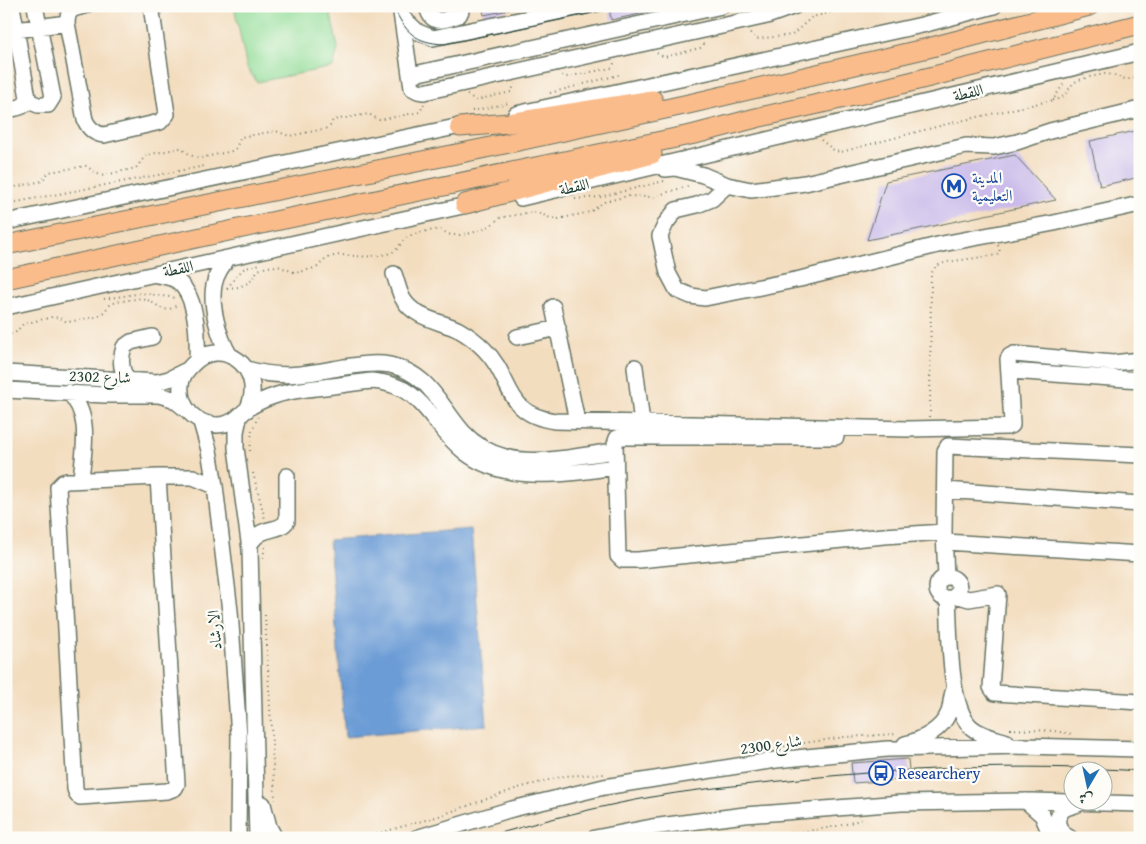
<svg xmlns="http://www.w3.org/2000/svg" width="1146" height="844" viewBox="0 0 1146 844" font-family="'Gentium Book Plus',Amiri,serif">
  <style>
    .green { fill: #93dd99; stroke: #598d66 }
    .water { fill: #6c9cd6; stroke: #466c85 }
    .building { fill: #cabbea }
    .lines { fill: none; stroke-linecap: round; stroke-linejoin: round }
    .minor-casing { stroke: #697565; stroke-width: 18 }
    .major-casing { stroke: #697565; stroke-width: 21 }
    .path { stroke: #697565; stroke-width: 2; stroke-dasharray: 1 4; stroke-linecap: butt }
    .minor { stroke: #fff; stroke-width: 15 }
    .major { stroke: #fabc8b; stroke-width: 19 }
    .tram { stroke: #1f3d34; stroke-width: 1 }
    .labels { text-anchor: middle; stroke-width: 4.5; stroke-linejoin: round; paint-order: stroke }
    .street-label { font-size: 16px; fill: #1f3d34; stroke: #fdfcf7 }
    .transit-label { font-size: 16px; fill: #164399; stroke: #fdfcf7; text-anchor: start }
  </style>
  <rect width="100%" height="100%" fill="#fdfcf7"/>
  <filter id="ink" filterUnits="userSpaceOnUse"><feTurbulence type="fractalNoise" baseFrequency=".02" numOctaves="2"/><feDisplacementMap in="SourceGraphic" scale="10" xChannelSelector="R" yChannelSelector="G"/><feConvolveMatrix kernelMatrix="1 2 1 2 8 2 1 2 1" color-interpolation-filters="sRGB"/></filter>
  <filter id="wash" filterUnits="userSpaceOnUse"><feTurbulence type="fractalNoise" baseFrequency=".0096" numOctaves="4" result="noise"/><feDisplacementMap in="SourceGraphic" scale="20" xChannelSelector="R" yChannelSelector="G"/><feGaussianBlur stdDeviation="1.12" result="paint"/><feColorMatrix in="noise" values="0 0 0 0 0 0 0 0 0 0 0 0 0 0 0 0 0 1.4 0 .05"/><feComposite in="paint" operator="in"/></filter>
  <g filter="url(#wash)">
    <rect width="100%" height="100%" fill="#f3ddbf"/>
    <path class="green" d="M234 6H329L338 48 333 67 257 82 247 68Z"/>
    <path class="water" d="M471 529 487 725 345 737 329 540Z"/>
    <g id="blocks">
      <path class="building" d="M482 6H508L509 10 484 15Z
        M609 6H658L659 10 611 20Z
        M1140 130V177L1100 186 1090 141Z
        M1015 155 1056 200 867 240 886 181Z
        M908 759 910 779 853 783 851 763Z"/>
    </g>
  </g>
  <g filter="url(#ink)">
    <use href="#blocks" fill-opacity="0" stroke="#697565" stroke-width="1"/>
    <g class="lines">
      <g class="minor-casing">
        <path id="minor" d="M85 6C72 9 68 9 67 23L85 120C89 129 95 134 104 135L160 122 167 114 151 6
          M400 6 412 88 418 91 424 92 767 16 795 6
          M427 6C431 26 443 21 459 15L461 11 460 6
          M402 17 418 32 433 38 586 6
          M16 30 67 23
          M410 75 722 6
          M28 101 38 105H48L53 97 35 6
          M6 110C16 108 26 108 28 98L12 6
          M516 114 922 25 994 6
          M665 169 675 168 703 175 727 185 751 190 805 183 966 146 994 147 1017 142 1050 131 1140 109
          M727 185 712 199 697 205 676 210 666 223 660 236 668 273 677 290 691 296 705 298 800 279 942 244 1054 223 1140 204
          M521 198 1140 52
          M6 222 470 124
          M228 258C222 266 216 274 214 285 210 306 219 338 230 356
          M394 274C397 282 399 292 403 299 415 319 441 321 459 330 468 335 477 342 484 349 514 379 503 414 555 421L908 429 1007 427 1012 425V423L1008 359 1010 356 1014 354 1113 363 1140 360
          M157 275C163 276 170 277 176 280 197 294 198 336 197 359
          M6 307 476 203
          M553 307 577 421
          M517 337 558 328
          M635 367 642 423
          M247 369C283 380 309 373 344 367 359 365 375 362 390 365 430 374 439 405 463 432 474 444 490 453 505 457 538 466 582 455 615 451
          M1009 371 1140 380
          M6 373 157 382 169 379 185 371
          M129 381C120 371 120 359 124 347L131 342 152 337
          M6 390 105 395H159L173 399 187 410
          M68 392C93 415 83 451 81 480
          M247 410C268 368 220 334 192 365 186 371 182 376 181 385 180 395 183 405 190 413 199 422 212 427 225 424 235 422 239 416 246 410 254 404 265 399 274 396 287 391 301 390 315 388 334 386 353 383 372 381 426 385 429 425 466 453 507 484 568 474 615 467
          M239 418 236 432V448L250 549 257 838
          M201 422 209 450 215 486 230 611 239 736 238 838
          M836 437H620L617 438 615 444 618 556 622 560H638L884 536 944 532
          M158 477 177 784 175 788 167 791 80 797 77 795 75 789 58 487 63 482 67 481Z
          M158 477H193L215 486
          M945 490 1140 504
          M945 542 1140 554
          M250 544C262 524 278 534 287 521V476
          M946 577 944 532 945 451 948 446 1140 455
          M937 588a11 11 0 1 1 22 0a11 11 0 1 1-22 0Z
          M956 595 969 599 998 594 991 687 995 693 1140 702
          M948 598C950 630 948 706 971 727 981 736 995 738 1007 742
          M905 744C922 740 942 730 949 712 951 706 951 698 953 692
          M1026 801 1042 815 1052 838
          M263 804 269 827 275 838
          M416 838 512 809 604 787 776 760 887 749 1023 746 1140 749
          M595 838 652 827 745 815 901 803 1032 801 1140 804
          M1070 838C1060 833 1052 820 1063 810 1066 807 1073 806 1078 804"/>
      </g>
      <g class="major-casing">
        <path id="major" d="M460 127 509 123 653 100
          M465 204 652 154
          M6 245 481 149 693 103 928 48 1089 6
          M6 279 280 220 695 134 756 118 858 95 1140 24"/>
      </g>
      <path class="path" d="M750 33 756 39 792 35 812 17 855 6
        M657 53 664 57 700 48 705 43
        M562 75 566 77 611 68 615 62
        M550 93 622 74
        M467 95 476 100 511 92 515 84
        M1053 100C1069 99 1066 86 1077 81 1085 77 1096 76 1105 74 1121 74 1120 83 1140 77
        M472 111 509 103
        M821 140 835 151 841 152 947 124 1053 100 1064 83
        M6 189 42 181 49 172 86 166 101 176 136 168 146 155 180 148 194 157 201 158 232 151 236 148 241 137 276 131 289 136 325 129 330 126 333 120 369 114 379 120 420 112 424 104
        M575 199 600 197 664 181
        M6 204 205 166
        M227 288 243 269 260 264
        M227 288 239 287 250 282 258 270 267 267 278 266 296 273 318 267C333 247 352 259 372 256 378 255 389 255 394 251 398 249 401 243 404 240 409 234 422 232 429 231 445 227 444 235 454 235 468 236 491 228 499 218L533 212 541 214 550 218 558 219 590 212 604 202 627 196 652 197 691 185
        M104 299 142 293 176 298
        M6 336 16 332 23 324 52 317 60 318 67 322 96 317 101 315 110 305 116 302 142 298 150 301 161 308 168 310 179 304
        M930 417 931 274 936 266 947 262 997 255 1000 252 998 245
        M250 451 252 430 258 417
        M253 473 265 519
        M263 558 265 546
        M265 615 275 800
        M1010 729 1054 731 1072 734
        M784 746 845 737 898 734
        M362 838 436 817 518 788 564 776 604 774
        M742 838C782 833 824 832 863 819"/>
      <use href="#minor" class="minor"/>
      <use href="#major" class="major"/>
      <path class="tram" d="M393 6C405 32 415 43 445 44L626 6
        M483 838C535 823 587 809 641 799 687 790 734 786 780 781 899 768 1020 763 1140 771"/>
    </g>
  </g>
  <defs>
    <g id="metro-ring" transform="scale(1.25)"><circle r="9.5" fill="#fdfcf7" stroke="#1a4fb4" stroke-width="1.5"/><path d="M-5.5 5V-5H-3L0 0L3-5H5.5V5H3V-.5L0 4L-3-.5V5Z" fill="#1a4fb4"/></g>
    <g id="bus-ring" transform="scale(1.25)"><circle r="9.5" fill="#fdfcf7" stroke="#1a4fb4" stroke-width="1.5"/><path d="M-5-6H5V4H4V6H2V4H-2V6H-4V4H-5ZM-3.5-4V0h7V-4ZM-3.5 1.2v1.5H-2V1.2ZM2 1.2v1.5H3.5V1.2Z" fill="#1a4fb4"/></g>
  </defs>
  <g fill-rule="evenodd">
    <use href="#metro-ring" x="954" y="186"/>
    <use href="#bus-ring" x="881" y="773"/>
  </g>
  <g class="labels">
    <g class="street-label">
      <text transform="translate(968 92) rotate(-14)" y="6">اللقطة</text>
      <text transform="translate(574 186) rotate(-13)" y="6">اللقطة</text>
      <text transform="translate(178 268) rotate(-12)" y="6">اللقطة</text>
      <text transform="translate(100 376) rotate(2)" y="6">شارع 2302</text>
      <text transform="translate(214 630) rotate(-94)" y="6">الارشاد</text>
      <text transform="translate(771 744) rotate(-8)" y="6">شارع 2300</text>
    </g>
    <g class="transit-label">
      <text x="972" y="183">المدينة<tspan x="972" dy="18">التعليمية</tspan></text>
      <text x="898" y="779">Researchery</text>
    </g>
  </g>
  <rect width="1146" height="844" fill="none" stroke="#fdfcf7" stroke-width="25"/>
  <g transform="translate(1088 786) rotate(189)"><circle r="24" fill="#fdfcf7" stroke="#a4b0a9"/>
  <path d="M0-4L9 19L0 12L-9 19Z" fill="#1f6fb2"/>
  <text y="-8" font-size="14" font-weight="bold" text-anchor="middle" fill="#1f3d34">ش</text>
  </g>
</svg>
